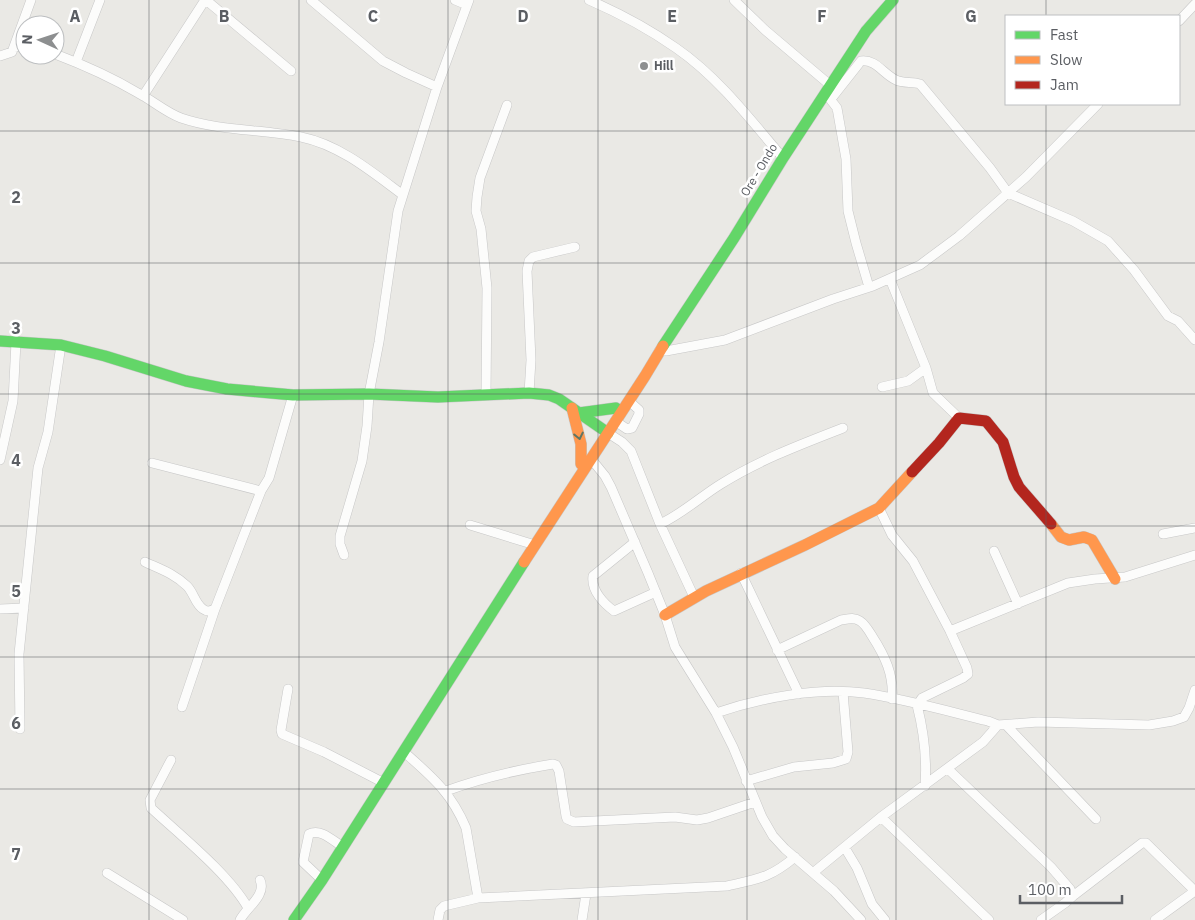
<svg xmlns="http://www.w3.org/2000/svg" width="1195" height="920" viewBox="0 0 1195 920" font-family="'IBM Plex Sans',sans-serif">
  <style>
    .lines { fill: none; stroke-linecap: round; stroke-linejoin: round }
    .street-casing { stroke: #c7c7c7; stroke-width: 10 }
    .fast-casing { stroke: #c7c7c7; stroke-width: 12 }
    .slow-casing { stroke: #c7c7c7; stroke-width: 12 }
    .jam-casing { stroke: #c7c7c7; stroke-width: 12 }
    .street { stroke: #fcfcfb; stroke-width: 9 }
    .fast { stroke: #63d668; stroke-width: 11 }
    .slow { stroke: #ff974d; stroke-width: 11 }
    .jam { stroke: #b3261e; stroke-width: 11 }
    .oneway { stroke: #5d7664 }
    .grid { fill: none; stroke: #5b5e63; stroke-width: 1; stroke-opacity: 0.55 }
    .poi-dot { fill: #8d8f90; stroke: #fff; stroke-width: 2 }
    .labels { text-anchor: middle; stroke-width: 5; stroke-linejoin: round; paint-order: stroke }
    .poi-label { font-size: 12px; font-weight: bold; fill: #5b5e63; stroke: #fff; text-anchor: start }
    .street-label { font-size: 12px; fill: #5b5e63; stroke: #fff }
    .grid-label { font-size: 16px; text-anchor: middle; font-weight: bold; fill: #5b5e63; stroke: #fff; stroke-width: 5; stroke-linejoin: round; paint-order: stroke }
  </style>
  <rect width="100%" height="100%" fill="#eae9e5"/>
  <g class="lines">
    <g class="street-casing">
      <path id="street" d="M206 0 291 71
        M311 0 383 61 406 73 437 87
        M455 0 467 5
        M589 0C619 13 649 29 676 48 718 77 750 119 783 158
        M734 0 765 30 830 85
        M1179 21 1195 4
        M14 47 25 46
        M55 54C84 65 111 77 138 93 152 100 165 112 181 118 219 131 261 129 301 137 340 145 372 172 403 195
        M0 56 12 52 31 0
        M76 62 100 0
        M827 95 837 108 846 159 848 211 856 243 869 287
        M143 96 205 0
        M831 99 861 61C876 59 883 74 896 80 904 84 912 81 920 84L990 168 1008 193 1073 221 1108 241 1134 270 1168 316 1178 321 1195 340
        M890 279 926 368 933 393 959 418
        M659 351H666L725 340 833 299 873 286 920 265 959 236 1026 177 1098 104
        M882 387 908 381 926 368
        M529 393 531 360 527 271 529 261 533 257 575 247
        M486 395 487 288 481 229 476 211 477 197 480 178 507 105
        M615 421 627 429 632 428 639 414V410L629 401
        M608 433 622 442 631 451 660 524 694 597
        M0 460 13 401 16 342
        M592 460 605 476 611 487 648 573 665 615 675 647 716 713 733 747 762 817 773 836 785 849 834 891 861 920
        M152 463 261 491
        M879 508 892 535 913 561 950 631 967 668 968 674 963 678 922 698 917 705
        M660 524C682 514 700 497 721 484 759 460 802 444 843 428
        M470 525 535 545
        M1163 534 1195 528
        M635 542 593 576C591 590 603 603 614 611L656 592
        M994 551 1018 604
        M344 555 340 544V536L362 461 367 426 369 394 379 342 398 211 437 87 469 0
        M145 562C160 569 175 574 187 586 194 593 195 604 203 609 207 612 210 611 215 609
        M741 573 799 694
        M0 609 24 608
        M950 631 1068 583 1095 579 1125 577 1195 555
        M777 650 841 620C848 619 854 617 860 621 865 624 869 631 872 636 885 656 894 675 892 699
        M288 689 281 730 282 734 324 752 384 783
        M917 705C924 732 927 758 925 786
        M182 707 215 609 261 491 269 478 293 395
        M716 713C760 698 817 687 864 693 905 699 947 711 988 721L998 725 1038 722 1149 725 1173 721 1184 717 1189 708 1195 690
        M1006 725 1096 819
        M20 729 19 654 38 468 48 432 61 345
        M404 752C431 776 451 792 466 828L478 898
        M171 760 150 800 151 808C180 835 229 874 248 908
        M948 769 1051 867 1070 889 1073 896 1065 903 1041 920
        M746 781 794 767 833 763 846 759 848 752 843 692
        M446 791C481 778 516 770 553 764L556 765 559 771 566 816 567 819 574 822 675 817 697 820 708 818 755 802
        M881 817 989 920
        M845 848 857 868 872 904 885 920
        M814 872 881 817 983 742 998 725
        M107 873 183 920
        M322 880 303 862 309 834C321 828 333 841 343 847
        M1073 896 1142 843H1146L1195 891
        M240 920C246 908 267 895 260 880
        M438 920 440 910 444 906 478 898 727 886C758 879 770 878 795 857
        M582 920 586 894
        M1155 920 1195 891"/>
    </g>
    <g class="fast-casing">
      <path id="fast" d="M0 341 61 345 105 356 186 381 227 389 293 395 369 394 438 397 529 393 549 395 559 399 608 433
        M663 346 734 238 783 158 866 31 893 0
        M579 413 616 408
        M294 920 322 880 524 562"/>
    </g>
    <g class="slow-casing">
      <path id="slow" d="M572 408 581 444V464
        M1051 524 1061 537 1069 540 1084 537 1092 540 1115 579
        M524 562 645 376 663 346
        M665 615 706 591 805 545 879 508 912 472"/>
    </g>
    <g class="jam-casing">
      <path id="jam" d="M912 472 939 443 959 418 986 421 1003 442 1014 477 1019 487 1051 524"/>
    </g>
    <use href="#street" class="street"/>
    <use href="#fast" class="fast"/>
    <use href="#slow" class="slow"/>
    <use href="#jam" class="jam"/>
  </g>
  <defs><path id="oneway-chevron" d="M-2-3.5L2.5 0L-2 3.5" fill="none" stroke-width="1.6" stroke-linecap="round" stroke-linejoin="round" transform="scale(1.25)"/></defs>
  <use class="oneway" href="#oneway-chevron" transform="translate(579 436) rotate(78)"/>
  <path class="grid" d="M149 0V920M299 0V920M448 0V920M598 0V920M747 0V920M896 0V920M1046 0V16M1046 104V920M0 131H1195M0 263H1195M0 394H1195M0 526H1195M0 657H1195M0 789H1195"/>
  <circle class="poi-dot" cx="644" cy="66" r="5"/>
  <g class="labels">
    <g class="poi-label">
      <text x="654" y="70">Hill</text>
    </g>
    <g class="street-label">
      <text transform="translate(759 170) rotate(-59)" y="4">Ore - Ondo</text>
    </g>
  </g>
  <g class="grid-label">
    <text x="75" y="22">A</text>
    <text x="224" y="22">B</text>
    <text x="373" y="22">C</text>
    <text x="523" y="22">D</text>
    <text x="672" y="22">E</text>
    <text x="822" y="22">F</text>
    <text x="971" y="22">G</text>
    <text x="16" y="203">2</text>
    <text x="16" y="334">3</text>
    <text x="16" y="466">4</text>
    <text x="16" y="597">5</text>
    <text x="16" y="729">6</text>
    <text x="16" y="860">7</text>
  </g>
  <rect x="1005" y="15" width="175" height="90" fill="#ffffff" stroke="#bdbfc1"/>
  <rect x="1015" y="31" width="25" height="8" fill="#63d668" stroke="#bdbfc1"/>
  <text x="1050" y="40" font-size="15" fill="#5b5e63">Fast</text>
  <rect x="1015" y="56" width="25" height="8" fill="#ff974d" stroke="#bdbfc1"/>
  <text x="1050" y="65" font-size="15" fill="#5b5e63">Slow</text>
  <rect x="1015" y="81" width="25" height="8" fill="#b3261e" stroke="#bdbfc1"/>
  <text x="1050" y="90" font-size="15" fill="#5b5e63">Jam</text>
  <g transform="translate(40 40) rotate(273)"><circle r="24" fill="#ffffff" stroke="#bdbfc1"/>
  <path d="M0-4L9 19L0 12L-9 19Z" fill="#8d8f90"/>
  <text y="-8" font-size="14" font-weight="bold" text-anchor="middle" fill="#5b5e63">N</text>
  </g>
  <path d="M1020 895v8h102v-8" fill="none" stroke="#5b5e63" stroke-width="2.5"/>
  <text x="1028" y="895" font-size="15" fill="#5b5e63" stroke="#ffffff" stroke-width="4" paint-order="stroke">100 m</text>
</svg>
